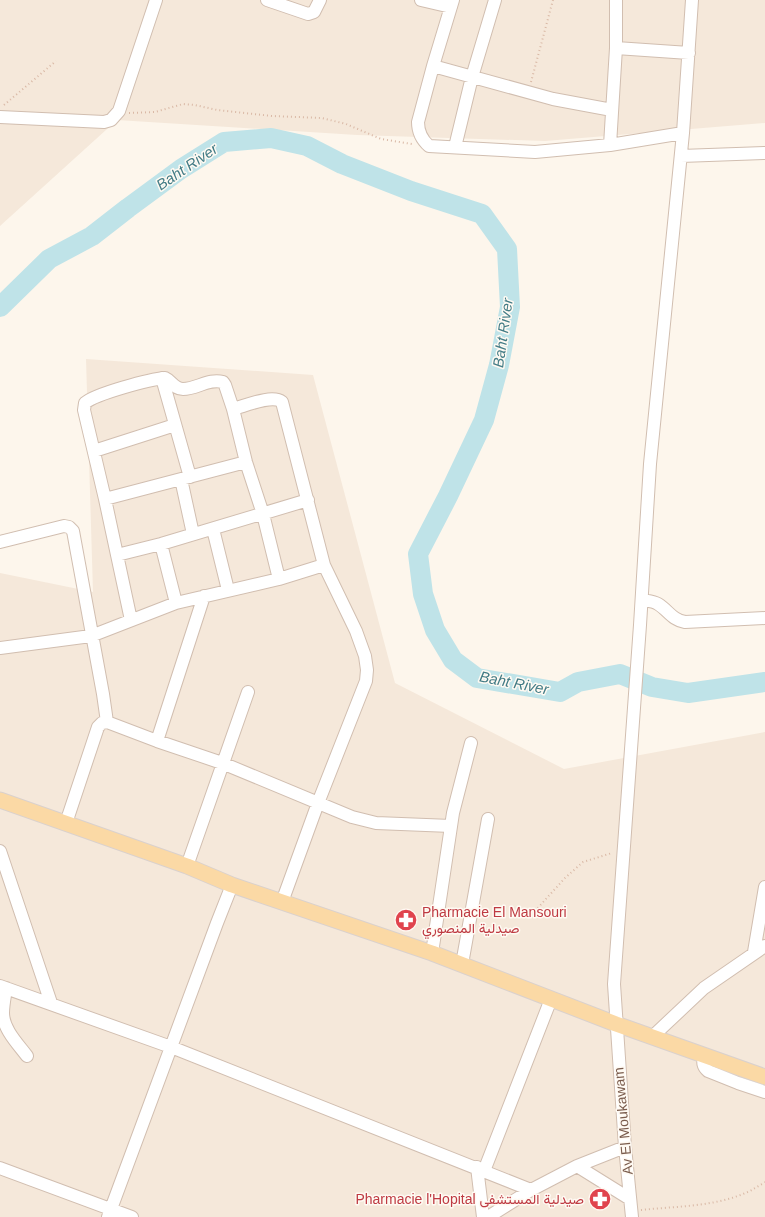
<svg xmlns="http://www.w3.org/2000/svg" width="765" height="1217" viewBox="0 0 765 1217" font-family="Helvetica,Vazirmatn,sans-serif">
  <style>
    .residential { fill: #f5e8da }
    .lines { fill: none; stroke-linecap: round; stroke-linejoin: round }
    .river { stroke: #bfe3e8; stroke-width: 20 }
    .minor-casing { stroke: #d1beb0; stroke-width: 14 }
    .major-casing { stroke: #dad1cd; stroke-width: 17 }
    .path { stroke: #d9b8a5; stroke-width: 2; stroke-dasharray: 1 3; stroke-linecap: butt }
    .minor { stroke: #fff; stroke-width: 12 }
    .major { stroke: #fbd9a5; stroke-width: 15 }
    .labels { text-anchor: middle; stroke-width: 3; stroke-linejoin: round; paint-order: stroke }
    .health-label { font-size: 14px; fill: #be3a42; stroke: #fffaf3; text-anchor: start }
    .street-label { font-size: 14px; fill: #7a5c4d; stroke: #fffaf3 }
    .water-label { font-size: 15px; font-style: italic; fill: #437c86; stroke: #fffaf3 }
  </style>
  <rect width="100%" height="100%" fill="#fdf6ec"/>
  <path class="residential" d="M0 0H765V123L545 141 357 135 117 120 0 226Z
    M86 359 313 375 395 683 564 769 765 732V1217H0V573L93 592Z"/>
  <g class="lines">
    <path class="river" d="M0 307 49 259 92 236 128 208 181 169 224 142 271 138 307 146 342 164 411 191 482 214 507 249 510 307 499 365 484 420 448 496 418 554 423 594 435 630 453 660 477 678 560 692 578 682 620 674 652 687 688 693 765 682"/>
    <g class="minor-casing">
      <path id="minor" d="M267 0 308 14 314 12 320 0
        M421 0 451 7
        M453 0 433 66 418 122C418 132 421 139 429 146L535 152 610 145 683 133
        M616 48 689 53
        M433 66 553 99 612 110
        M0 117 104 122 111 120 119 111 156 0
        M610 145 616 48V0
        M455 147 472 77 495 0
        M681 156 765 153
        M162 378 190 477
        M233 409 246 462 263 514 279 579
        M94 451 175 425
        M181 479 193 534
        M105 499 84 410 85 403C95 394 150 379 165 378 172 381 174 389 183 389 197 389 209 378 223 382L225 385 233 409C245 406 272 394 282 402L324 565 356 631 365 656 367 670 366 681 318 803 282 902
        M213 529 228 590
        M0 542 64 526 69 527 73 531 103 694 107 722
        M161 544 176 603
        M117 555 161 544 308 500
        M642 600C647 601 653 601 658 604 668 610 672 620 685 622L765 618
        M131 620 105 499 246 462
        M0 648 91 636 176 603 279 579 324 565
        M157 741 204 596
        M66 823 98 727 102 723 107 722 157 741 222 763 352 817 376 823 451 826
        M0 851 51 1003
        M187 866 248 692
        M754 952 765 887
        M432 953 453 813 471 743
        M462 964 488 819
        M0 986 171 1047 531 1190
        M6 988C5 996 3 1005 3 1013 3 1029 18 1044 27 1056
        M652 1037 704 988 765 946
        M704 1055C703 1062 702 1066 708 1071L738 1083 765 1092
        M577 1166 630 1199
        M477 1167 483 1217
        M0 1168 132 1217
        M484 1171 551 999
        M108 1217 217 923 232 885
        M488 1217 531 1190 577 1166 625 1147
        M632 1217 625 1147 614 984 640 625 650 464 683 133 692 0"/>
    </g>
    <g class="major-casing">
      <path id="major" d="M0 800 187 866 232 885 432 953 616 1024 765 1077"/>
    </g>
    <path class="path" d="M531 82 553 0
      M4 105 56 61
      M129 113 155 112 183 104 195 105 217 110 272 116 322 118 346 124 381 139 412 144
      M535 911 565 878 583 862 612 853
      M641 1210C678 1206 718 1207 752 1190 756 1187 761 1185 765 1182"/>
    <use href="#minor" class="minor"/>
    <use href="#major" class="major"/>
  </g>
  <defs>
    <g id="pharmacy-disc" transform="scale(1.15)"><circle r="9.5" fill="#e0444e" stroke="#fffaf3"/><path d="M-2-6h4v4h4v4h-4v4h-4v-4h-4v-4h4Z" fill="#fff"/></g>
  </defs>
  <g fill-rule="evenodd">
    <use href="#pharmacy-disc" x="406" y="920"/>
    <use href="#pharmacy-disc" x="600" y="1199"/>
  </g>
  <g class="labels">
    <g class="health-label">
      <text x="422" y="917">Pharmacie El Mansouri<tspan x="422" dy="16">صيدلية المنصوري</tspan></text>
      <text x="584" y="1204" text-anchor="end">Pharmacie l'Hopital صيدلية المستشفى</text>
    </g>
    <g class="street-label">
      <text transform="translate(623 1121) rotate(-95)" y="5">Av El Moukawam</text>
    </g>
    <g class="water-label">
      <text transform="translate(187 167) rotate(-34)" y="5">Baht River</text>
      <text transform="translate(503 333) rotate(-82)" y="5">Baht River</text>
      <text transform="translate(514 683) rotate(11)" y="5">Baht River</text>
    </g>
  </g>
</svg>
